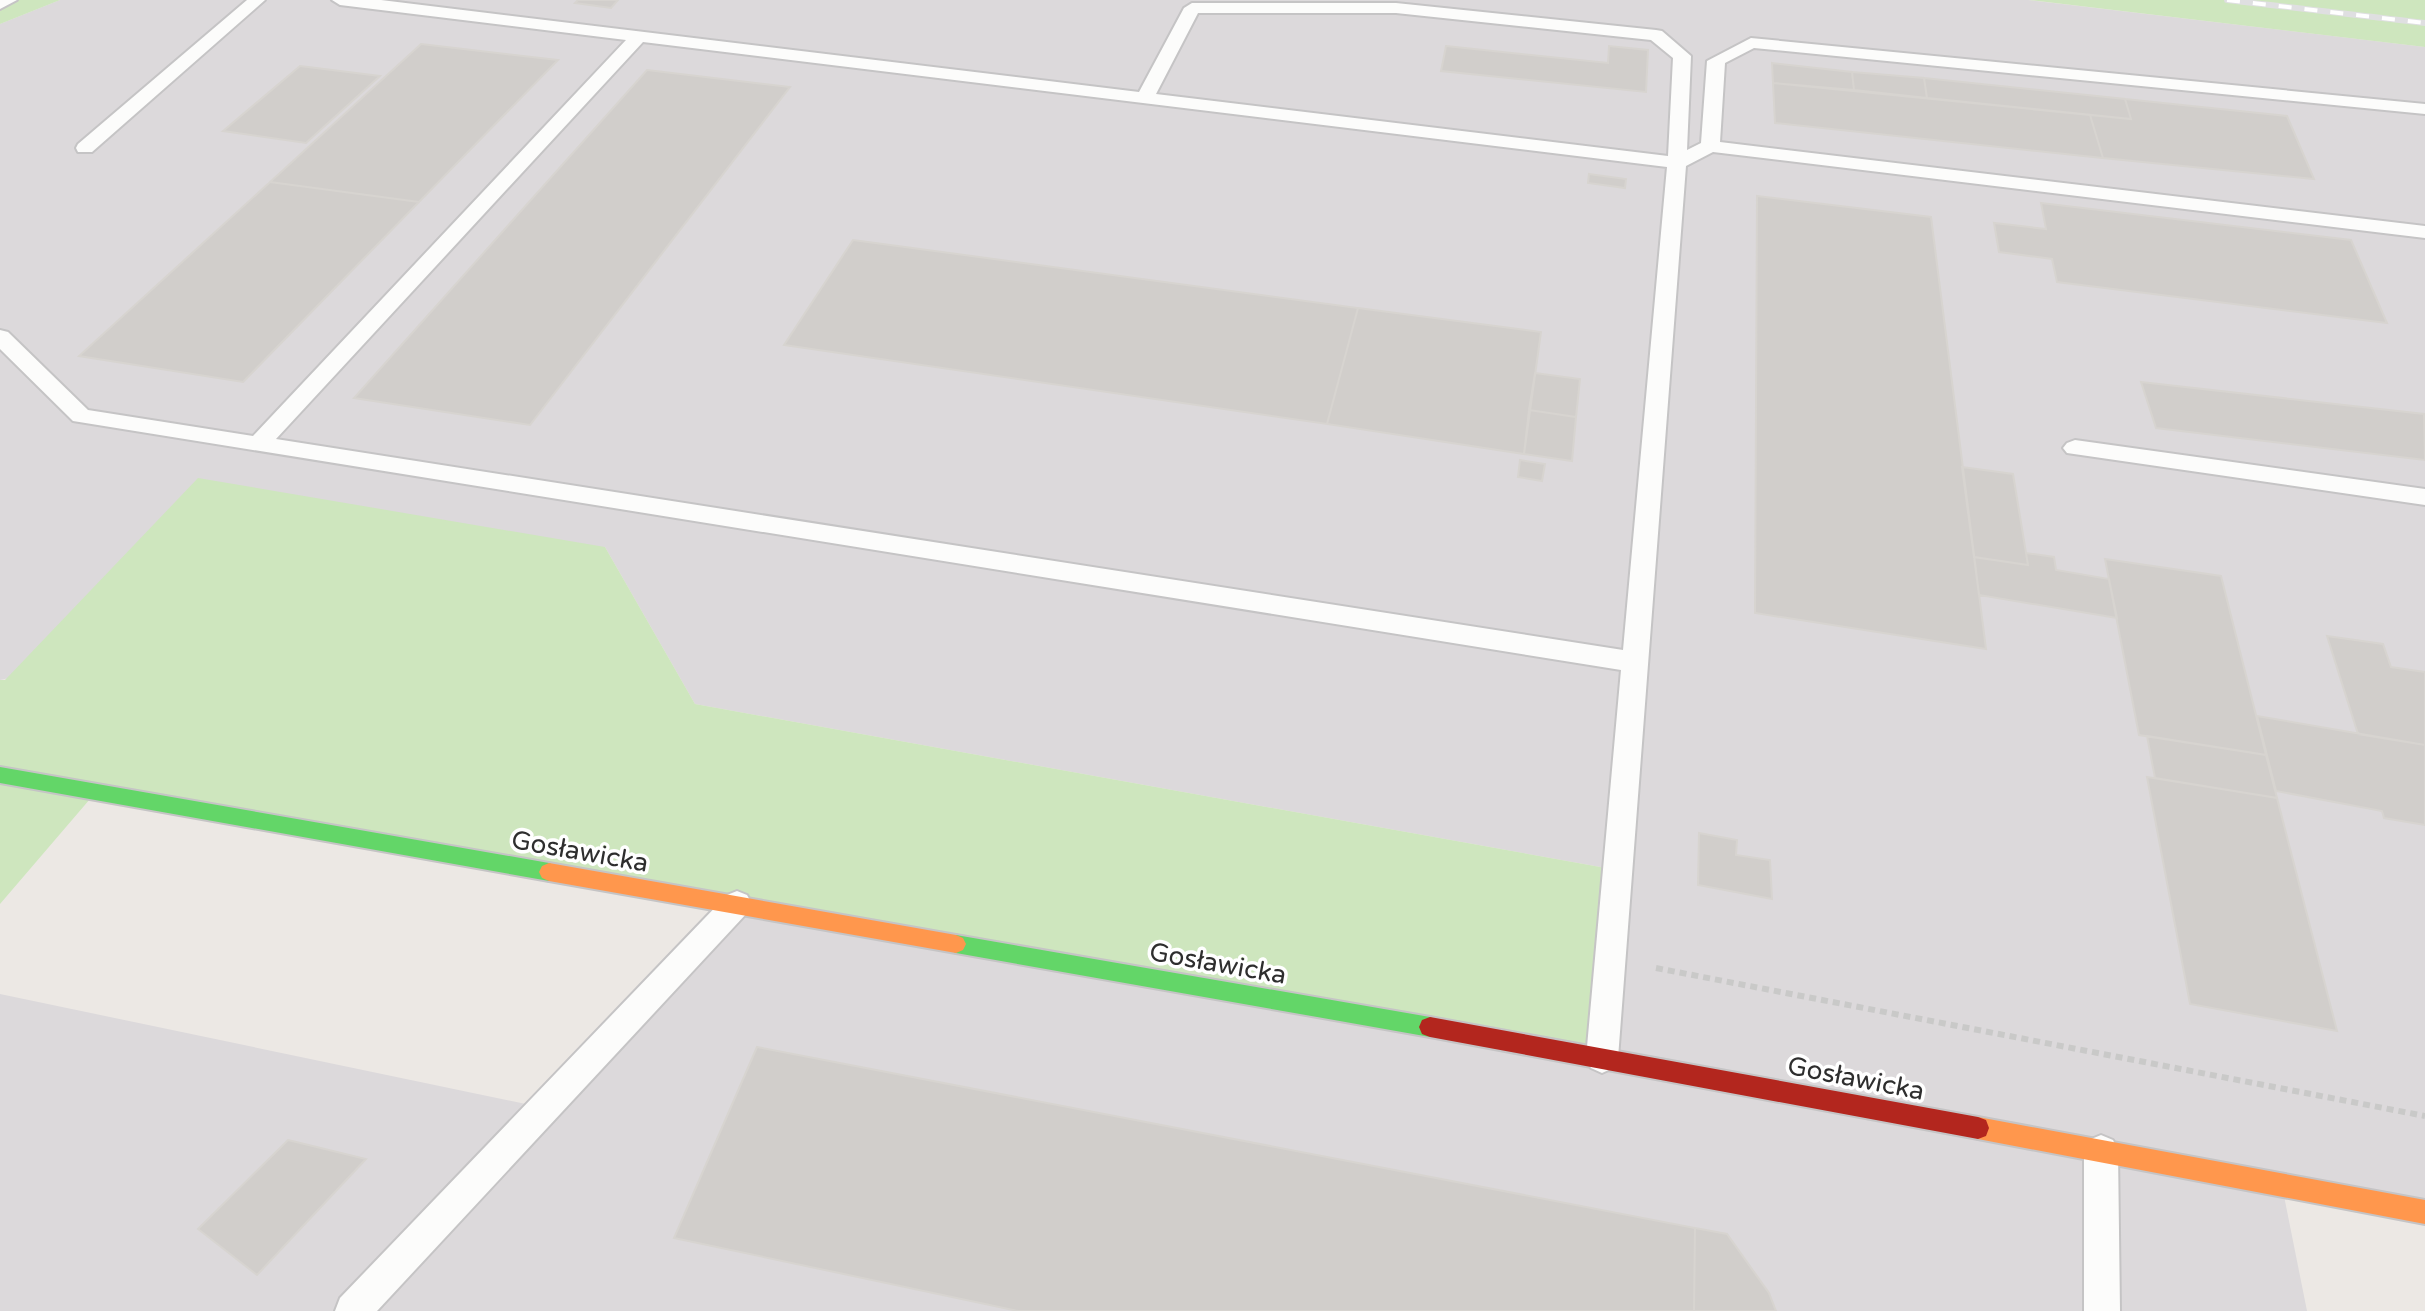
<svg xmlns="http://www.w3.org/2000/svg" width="2425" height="1311" viewBox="0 0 2425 1311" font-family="'Varela Round',sans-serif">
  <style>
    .industrial { fill: #dcd9db }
    .green { fill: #cee6be }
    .building { fill: #d1cecb; stroke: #d7d4d0; stroke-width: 2 }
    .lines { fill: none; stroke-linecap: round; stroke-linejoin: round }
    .lane-casing { stroke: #c5c4c5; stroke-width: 4 }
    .fast-casing { stroke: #c5c4c5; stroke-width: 4 }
    .slow-casing { stroke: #c5c4c5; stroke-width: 4 }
    .jam-casing { stroke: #c5c4c5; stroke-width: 4 }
    .path { stroke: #c9c9c8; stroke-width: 6; stroke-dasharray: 7 5; stroke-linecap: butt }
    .lane { fill: #fcfcfb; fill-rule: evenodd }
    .fast { fill: #63d668; fill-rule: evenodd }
    .slow { fill: #ff974d; fill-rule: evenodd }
    .jam { fill: #b3261e; fill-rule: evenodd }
    .rail-casing { stroke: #dfdfe1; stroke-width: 6 }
    .rail { stroke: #fff; stroke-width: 4; stroke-dasharray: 13; stroke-linecap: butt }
    .labels { text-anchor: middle; stroke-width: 7; stroke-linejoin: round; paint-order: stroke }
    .street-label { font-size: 26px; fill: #2e2e2e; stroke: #fff }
  </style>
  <rect width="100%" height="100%" fill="#ece8e4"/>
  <path class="industrial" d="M60 0H2028L2425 47V1212L2282 1186 2307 1311H0V994L545 1108 737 904 1617 870 695 704 605 547 0 680V24Z"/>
  <path class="green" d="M9 0H60L0 24V4Z
    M2029 0H2425V47Z
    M198 478 605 547 695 704 1617 870 1602 1058 96 792 0 904V680H5Z"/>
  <path class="building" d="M578 0H618L611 8 575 3Z
    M421 44 558 60 419 202 270 182Z
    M1446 46 1608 63 1609 46 1648 50 1646 92 1441 71Z
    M1772 63 1852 72 1854 90 1773 83Z
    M300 66 380 76 306 143 223 131Z
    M647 70 790 87 530 425 354 398Z
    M1852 72 1924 78 1927 98 1854 90Z
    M1924 78 2125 99 2131 119 1927 98Z
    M1773 83 2090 115 2103 158 1775 123Z
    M2125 99 2287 116 2314 179 2103 158 2090 115 2131 119Z
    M1589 174 1626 179 1625 188 1588 183Z
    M270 182 419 202 243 382 79 356Z
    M1757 196 1931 217 1986 649 1755 613Z
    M2041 203 2351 240 2387 323 2057 282 2052 259 1999 252 1994 223 2046 229Z
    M853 240 1358 308 1327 424 784 345Z
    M1358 308 1541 332 1524 454 1327 424Z
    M1535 373 1580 379 1576 417 1529 410Z
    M2141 382 2424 414 2425 460 2156 428Z
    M1529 410 1576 417 1572 461 1524 454Z
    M1520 460 1545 464 1542 481 1518 477Z
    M1962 467 2013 474 2028 565 1974 557Z
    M2026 553 2054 557 2056 570 2109 579 2117 618 1979 595 1974 557 2028 565Z
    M2105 559 2221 576 2266 755 2139 735Z
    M2327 636 2383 644 2391 667 2425 672V745L2358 734Z
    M2257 716 2425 745V825L2384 818 2382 811 2276 791Z
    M2147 736 2266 755 2277 798 2155 778Z
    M2147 777 2277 798 2337 1031 2190 1004Z
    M1699 833 1737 840 1736 855 1770 860 1772 899 1698 885Z
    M757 1047 1695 1228 1694 1311H1018L674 1238Z
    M288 1140 366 1159 257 1275 198 1229Z
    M1695 1228 1727 1234 1769 1293 1776 1311H1694Z"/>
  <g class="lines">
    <g class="lane-casing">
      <path id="lane" d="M0 0H17L0 9Z
        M247 0H265L92 152H78L76 148 78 144Z
        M332 0H381L1139 92 1184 8 1192 3H1396L1656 30 1662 31 1691 56 1687 150 1701 143 1707 61 1751 38 2425 104V114L1754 48 1725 63 1720 142 2425 226V238L1713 152 1686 166 1618 1058 1613 1068 1602 1073 1591 1068 1586 1058 1621 670 73 421 0 349V330L8 332 88 410 253 436 626 40 340 5ZM1198 13H1396L1651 40 1673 58 1668 156 1156 94ZM643 42 1667 167 1623 650 276 439Z
        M2075 440 2425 489V505L2067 453 2063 448 2067 443Z
        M737 891 747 895 752 904 747 913 377 1311H335L340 1298 727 895Z
        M2101 1135 2113 1140 2118 1151 2120 1311H2084V1151L2089 1140Z"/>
    </g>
    <g class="fast-casing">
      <path id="fast" d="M0 767 549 863 556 866 559 872 556 878 549 881 0 783Z
        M956 935 1430 1017 1438 1020 1441 1027 1438 1034 1430 1037 956 953 949 950 946 944 949 938Z"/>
    </g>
    <g class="slow-casing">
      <path id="slow" d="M549 863 956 935 963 938 966 944 963 950 956 953 549 881 542 878 539 872 542 866Z
        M1978 1117 2425 1200V1224L1978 1139 1970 1136 1967 1128 1970 1120Z"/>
    </g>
    <g class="jam-casing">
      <path id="jam" d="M1430 1017 1978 1117 1986 1120 1989 1128 1986 1136 1978 1139 1430 1037 1422 1034 1419 1027 1422 1020Z"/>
    </g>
    <path class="path" d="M1656 968 2425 1116"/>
    <use href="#lane" class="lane"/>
    <use href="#fast" class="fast"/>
    <use href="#slow" class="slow"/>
    <use href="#jam" class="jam"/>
    <g class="rail-casing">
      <path id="rail" d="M2227 0 2425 23"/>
    </g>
    <use href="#rail" class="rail"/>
  </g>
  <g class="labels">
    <g class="street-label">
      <text transform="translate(580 851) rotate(10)" y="9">Gosławicka</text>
      <text transform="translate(1218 963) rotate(10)" y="9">Gosławicka</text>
      <text transform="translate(1856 1078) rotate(11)" y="9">Gosławicka</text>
    </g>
  </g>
</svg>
